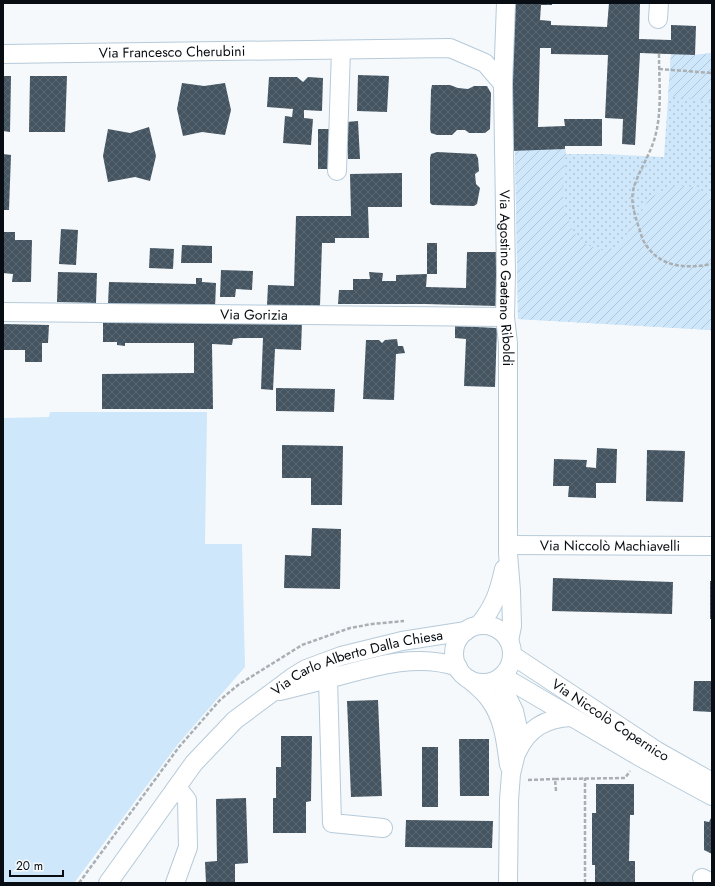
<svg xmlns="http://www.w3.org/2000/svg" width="715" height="886" viewBox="0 0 715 886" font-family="Jost,sans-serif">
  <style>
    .grass { fill: url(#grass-dots) }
    .park { fill: #cfe7fa }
    .garden { fill: url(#garden-furrows) }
    .building { fill: url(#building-cross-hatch) }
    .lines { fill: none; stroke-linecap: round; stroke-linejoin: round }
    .minor-casing { stroke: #b6cad9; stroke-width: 20 }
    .path { stroke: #aaafb3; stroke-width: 2.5; stroke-dasharray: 4 2; stroke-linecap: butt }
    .minor { stroke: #fff; stroke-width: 18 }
    .labels { text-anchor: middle; stroke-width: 4; stroke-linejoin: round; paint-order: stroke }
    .street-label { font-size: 14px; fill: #070d12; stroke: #f5f9fc }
  </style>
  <defs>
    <pattern id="grass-dots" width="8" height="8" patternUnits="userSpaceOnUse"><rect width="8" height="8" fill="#cfe7fa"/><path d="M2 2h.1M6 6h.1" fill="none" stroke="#b0c5d5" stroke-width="1.8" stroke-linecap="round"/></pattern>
    <pattern id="garden-furrows" width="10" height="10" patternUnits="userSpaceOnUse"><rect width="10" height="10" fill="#cfe7fa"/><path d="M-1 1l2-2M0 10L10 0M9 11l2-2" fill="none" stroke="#b0c5d5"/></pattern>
    <pattern id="building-cross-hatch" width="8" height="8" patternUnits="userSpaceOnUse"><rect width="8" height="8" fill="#445461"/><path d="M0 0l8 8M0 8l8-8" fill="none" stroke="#5b6872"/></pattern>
  </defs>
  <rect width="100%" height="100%" fill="#f5f9fc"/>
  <path class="grass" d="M712 53V330L518 319 515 151 565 149 566 154H603L664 157 671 54 695 55Z"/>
  <path class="park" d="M50 412H207L205 544H242L245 667 178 744 74 883H3V418L49 417Z"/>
  <path class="garden" d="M712 53V102L697 99 668 96 671 54 695 55Z
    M538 149H565L566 154 562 184 564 209 573 232 587 245 601 250H609L621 243 650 198 665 189 678 185 693 187 712 195V330L518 319 515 151Z"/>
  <path class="building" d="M511 3H552V5H541L540 20 551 21V25L607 27 609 3H640L639 39 671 40V25L696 26 695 55 640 53 635 145 622 144 623 119 605 118 608 55 551 54V48H540L538 127 565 126 564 119H602V146H565V149L511 151Z
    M358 75 389 76 387 112 357 111Z
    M3 76H11L10 132 3 131Z
    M30 76H67L65 132H29Z
    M269 77H297L303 82 308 77 323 78 322 111 304 110V118L313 119 311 145 283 143 285 116 292 117 293 109 267 107Z
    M182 83 204 86 225 83 231 110 225 135 202 132 183 136 177 109Z
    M432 85H450L458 88 468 89 474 86H487L491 93 490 129 485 133H469L465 130H457L452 135H437L431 133 430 129 431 90Z
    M358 121 360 159H348L346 122Z
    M149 127 156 156 150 181 135 177 108 182 103 156 108 129 130 133Z
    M318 129H332V169H318Z
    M437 152 476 154 478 158 479 171 475 174 476 184 480 188 477 204 474 206 432 205 430 203V158L431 154Z
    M3 154 11 155 9 210H3Z
    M402 173V207H368L369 238H335V243H322L320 306 267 305 268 285 294 286 296 216H351L350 174Z
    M61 229 78 230 76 265 59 264Z
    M3 232H15V240H32L31 282H12L13 274 3 273Z
    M427 243H437V274H427Z
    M182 245 212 246V263H181Z
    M150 248 174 249 173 269 149 268Z
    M467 252H498L496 306 426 304H338L339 290H353V279H370L369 272 383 273 382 281H396V275L427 274 426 287 466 288Z
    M221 270 253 271 252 290 236 289 235 297H220Z
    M58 272 97 273 96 303 57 302Z
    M196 278H202V282L216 283 215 308 108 304 109 282 196 284Z
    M103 320 302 322 301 350 275 349 273 390 261 389 263 338H240L233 339 232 345 212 344 213 409H102V374L194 373V343H125V346L117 345V342H103Z
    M3 324 49 325 48 343H42V362H25V350H3Z
    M455 326 497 328 495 387 464 386 466 339 455 338Z
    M397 339 398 346H403L405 353 396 354 394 400 363 399 366 340H379L382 343 385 340Z
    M276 388 335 389 334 412 276 411Z
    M282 445 343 446 342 505H311V478H282Z
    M597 448 617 449 616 483H596V498L568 497 569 486H553L554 459 587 460 586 467 596 468Z
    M647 450 685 451 683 502 646 501Z
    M312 528 341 529 340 589 284 588 285 555 311 556Z
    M553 578 673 582 672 614 552 611Z
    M710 581H712V619H710Z
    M694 681H712V712L693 711Z
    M378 700 382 796 351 797 347 701Z
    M281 736H312L311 801 306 802V833H273V798H276V767H281Z
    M459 739H489V796H460Z
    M422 747H438V807H422Z
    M596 784H634V815H630L629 861H635V883H595V865H592V813H596Z
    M246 798 248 863 235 864V883H206L205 862 217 861 216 799Z
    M711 818 712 819V854L704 850V821L709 822Z
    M406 820 493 821 492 848 405 847Z"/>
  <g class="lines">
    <g class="minor-casing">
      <g id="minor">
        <path id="s1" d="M506 3 503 84 506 274 505 317 508 343V553L511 591 512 626 509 641"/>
        <path d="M658 19 659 3"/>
        <path id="s2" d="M3 54 450 48 485 63 503 84"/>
        <path d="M337 171 341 50"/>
        <path id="s3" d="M3 312 505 317"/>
        <path id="s4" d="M508 545 712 546"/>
        <path d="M479 625C494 607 499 592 504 569"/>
        <circle cx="483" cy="654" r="29"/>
        <path id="s5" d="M512 655 657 751 712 782"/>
        <path d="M322 663 328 679 332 823 383 828"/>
        <path d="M502 676 640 757 712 796"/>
        <path d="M501 677 503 689 514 711 519 733 518 745 511 774 509 800 508 883"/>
        <path d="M470 680C477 686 485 692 490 700 504 719 506 743 509 765"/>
        <path d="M280 691C296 687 312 683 328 679 369 668 416 652 458 667"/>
        <path d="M517 752C528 728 546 718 571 717"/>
        <path d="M702 878 712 883"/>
        <path id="s6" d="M108 883 194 763 235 720 293 677 306 669 341 656 402 641 466 631"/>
        <path d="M175 883 188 847 187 800 177 787"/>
      </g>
    </g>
    <path class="path" d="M659 54C659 80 662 108 656 133 652 152 640 168 634 187 630 200 634 212 638 225 640 230 641 235 643 240 658 268 685 269 712 264
      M659 69 712 73
      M528 780 555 779
      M556 791 555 779 625 778 630 771
      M79 883 179 747 220 700 238 685 302 645 350 628 372 624 404 621
      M585 883V778"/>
    <use href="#minor" class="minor"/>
  </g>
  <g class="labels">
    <g class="street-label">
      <text dy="5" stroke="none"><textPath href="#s2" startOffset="169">Via Francesco Cherubini</textPath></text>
      <text dy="5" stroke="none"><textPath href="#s1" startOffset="275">Via Agostino Gaetano Riboldi</textPath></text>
      <text dy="5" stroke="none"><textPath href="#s3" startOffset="251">Via Gorizia</textPath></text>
      <text dy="5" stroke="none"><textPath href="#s4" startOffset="102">Via Niccolò Machiavelli</textPath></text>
      <text dy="5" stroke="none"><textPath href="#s6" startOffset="345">Via Carlo Alberto Dalla Chiesa</textPath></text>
      <text dy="5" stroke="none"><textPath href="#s5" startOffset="118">Via Niccolò Copernico</textPath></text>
    </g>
  </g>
  <rect width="715" height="886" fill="none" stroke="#070d12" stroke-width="8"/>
  <path d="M10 870v6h53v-6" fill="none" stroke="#070d12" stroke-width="2"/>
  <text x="16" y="870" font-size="12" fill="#070d12" stroke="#f5f9fc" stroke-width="3" paint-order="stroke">20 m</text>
</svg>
